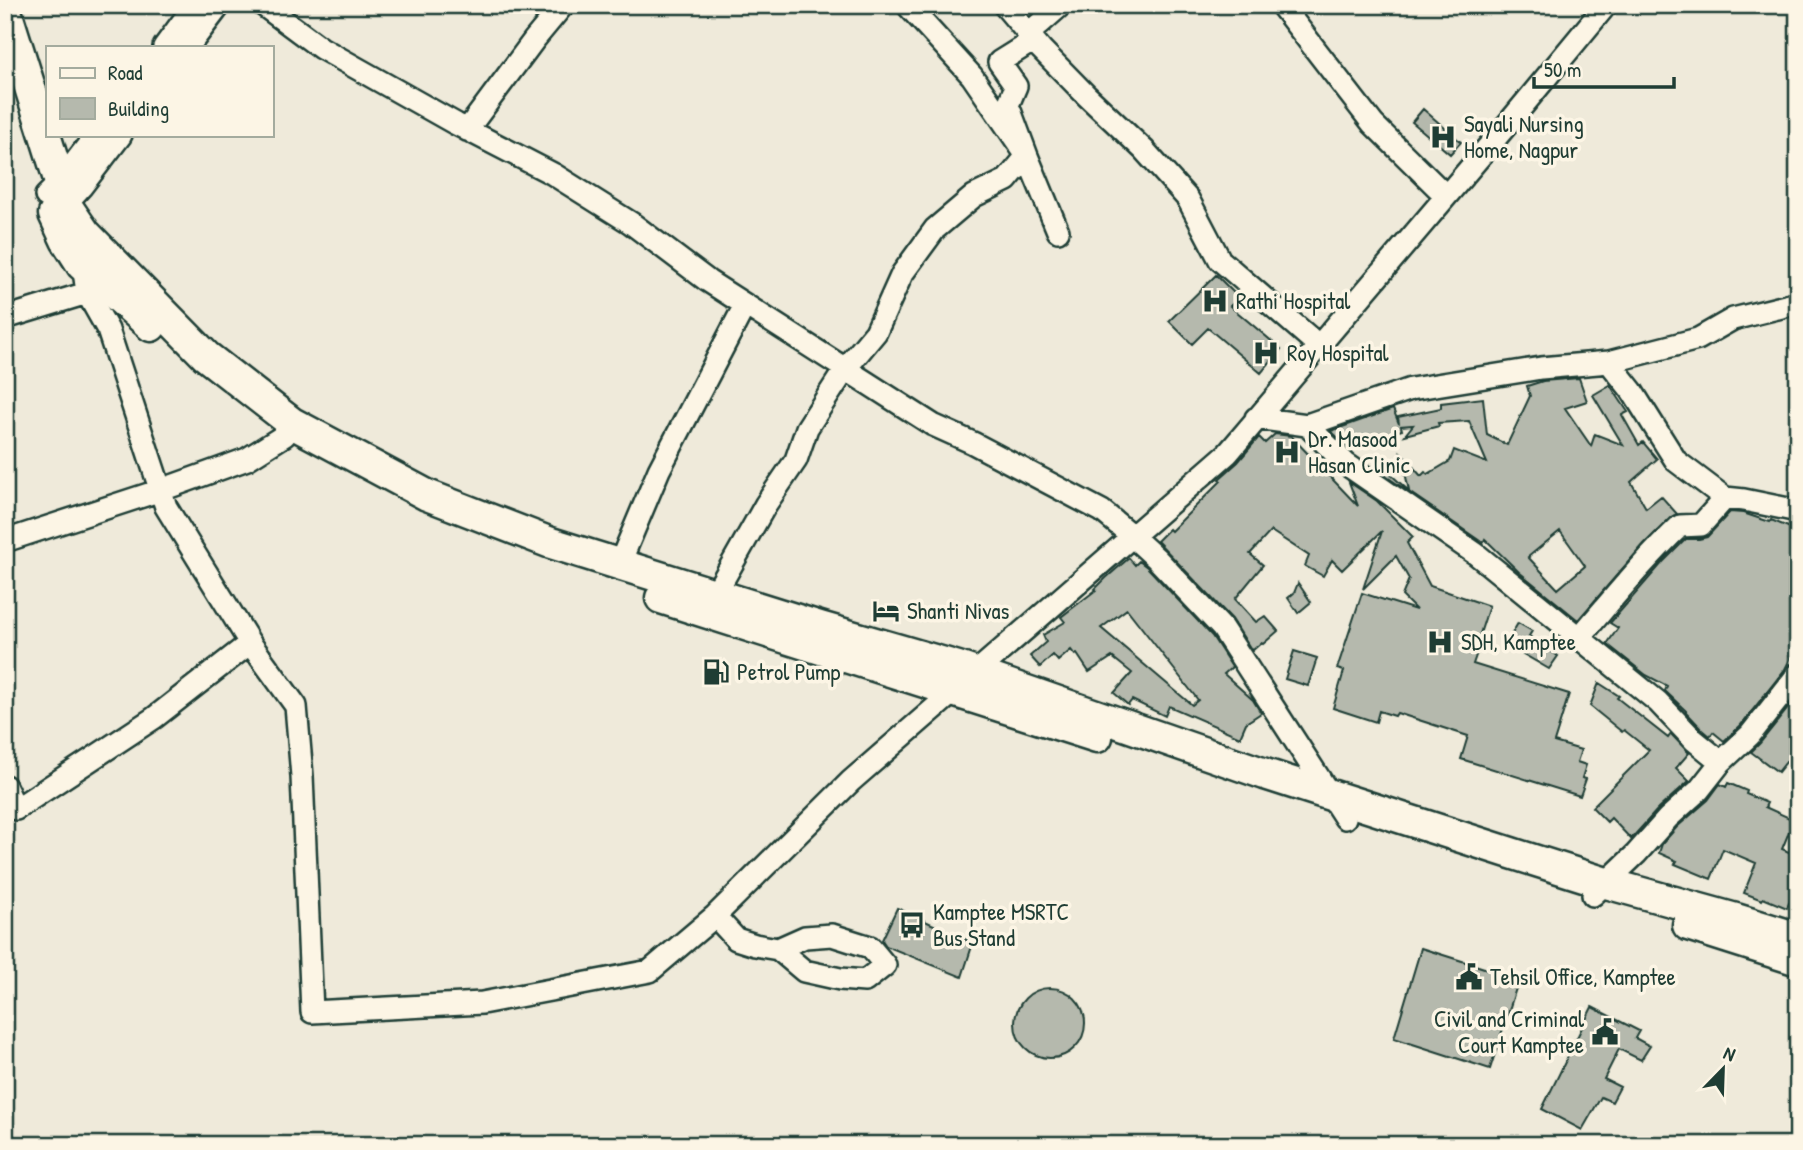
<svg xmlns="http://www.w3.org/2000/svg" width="1803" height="1150" viewBox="0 0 1803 1150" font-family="'Patrick Hand',sans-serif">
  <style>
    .building { fill: #b5b9ad; stroke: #1f3d34; stroke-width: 2; fill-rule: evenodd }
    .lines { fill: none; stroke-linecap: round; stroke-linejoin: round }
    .minor-casing { stroke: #1f3d34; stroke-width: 26 }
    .highway-casing { stroke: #1f3d34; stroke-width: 35 }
    .minor { stroke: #fcf5e5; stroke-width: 21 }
    .highway { stroke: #fcf5e5; stroke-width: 30 }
    .labels { text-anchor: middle; stroke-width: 7; stroke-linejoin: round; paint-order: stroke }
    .poi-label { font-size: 23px; fill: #1f3d34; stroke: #fcf5e5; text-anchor: start }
  </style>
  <rect width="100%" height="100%" fill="#efeada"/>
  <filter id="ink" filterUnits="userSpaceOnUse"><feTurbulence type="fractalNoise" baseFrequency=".0143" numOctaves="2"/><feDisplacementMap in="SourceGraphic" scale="14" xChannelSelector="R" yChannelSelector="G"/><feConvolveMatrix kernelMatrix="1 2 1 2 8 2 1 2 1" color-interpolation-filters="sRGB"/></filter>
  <g filter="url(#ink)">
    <path class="building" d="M1423 109 1461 142 1450 154 1412 122Z
      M1216 275 1239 298 1230 306 1281 349 1261 373 1208 328 1192 344 1169 321Z
      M1579 378 1587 401 1565 408 1591 446 1595 434 1623 445 1593 395 1610 385 1628 412 1622 415 1639 445 1643 442 1657 459 1631 482 1646 508 1661 496 1677 514 1671 517 1644 544 1578 620 1519 572 1485 539 1483 543 1374 468 1378 463 1409 491 1401 453 1421 476 1425 472 1428 474 1450 461 1454 450 1487 463 1469 421 1438 423 1439 426 1405 435 1413 425 1401 426 1402 430 1356 443 1359 446 1350 449 1331 431 1393 409 1399 424 1398 417 1441 408V403L1483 398 1487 435 1507 445 1530 396 1527 386 1543 381ZM1560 531 1585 566 1558 589 1528 557Z
      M1275 434 1291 436 1358 506 1349 482 1377 501 1413 537 1407 543 1430 586 1489 606 1476 646 1479 647 1473 664 1569 694 1554 742 1581 750 1577 762 1586 765 1582 778 1586 779 1580 796 1461 759 1468 736 1397 713 1395 716 1379 711 1376 722 1333 708 1344 671 1337 669 1362 593 1416 610 1402 596 1409 579 1396 556 1363 589 1382 531 1342 570 1332 560 1323 576 1305 566 1309 556 1271 531 1250 554 1263 565 1235 599 1256 622 1265 616 1278 631 1263 644 1261 643 1252 651 1232 619 1157 541 1169 529 1171 531 1221 481 1219 479 1238 462 1259 437 1265 443Z
      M1730 512 1743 513 1770 522 1771 520 1798 531V644L1785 669 1740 726 1724 741 1713 732 1710 736 1703 730 1686 712V711L1665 691 1667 686 1646 675 1607 644 1618 628 1610 623 1663 562 1686 539H1699L1707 537Z
      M1129 558 1135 565 1139 561 1147 567 1212 636 1232 667 1224 674 1253 700 1261 713 1246 723 1240 737 1169 706 1165 716 1132 700 1128 705 1114 693 1132 673 1112 657 1089 672 1077 654 1075 655 1071 650 1058 661 1053 655 1040 667 1030 656 1046 642 1043 635 1065 622 1061 617 1096 590 1095 589 1106 578ZM1127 609 1198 700 1192 705 1101 628Z
      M1298 583 1311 602 1298 613 1288 598 1294 593Z
      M1518 623 1532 631 1529 636 1558 656 1549 669 1506 644Z
      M1294 651 1317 658 1308 686 1285 679Z
      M1599 683 1619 696 1617 698 1668 738 1671 734 1689 753 1676 768 1689 781 1658 809 1631 839 1611 818 1607 822 1592 807 1649 750 1624 730 1622 732 1590 706Z
      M1793 702 1798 706V747L1778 772 1751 752 1760 743Z
      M1728 783 1747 791 1746 794 1767 803 1765 807 1794 820 1782 849 1798 856V882L1787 908 1763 898 1762 900 1744 893 1756 863 1723 849 1711 879 1675 864 1677 861 1659 853 1662 844 1677 827 1708 800 1720 784 1726 787Z
      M897 908 973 943 962 977 886 946 882 940Z
      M1421 948 1519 979 1490 1069 1394 1038Z
      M1015 1023a35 35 0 1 1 70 0a35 35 0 1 1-70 0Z
      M1592 1007 1639 1031 1635 1038 1650 1046 1641 1060 1619 1049 1604 1079 1620 1087 1612 1102 1601 1097 1582 1130 1542 1109Z"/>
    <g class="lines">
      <g class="minor-casing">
        <path id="minor" d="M263 5 321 48 456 124 553 174 631 223 708 281 933 425 973 443 1102 511 1132 536 1156 558 1222 628 1345 818
          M1004 5 1041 49 1087 96 1144 150 1188 199 1220 260 1318 345
          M1281 5 1373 124 1446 196
          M909 7 972 76 1027 156 1058 231
          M1028 34 1061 5
          M164 47 195 5
          M188 47 220 5
          M467 130 534 40 563 5
          M46 196 60 182 96 135
          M61 209 81 187 121 135
          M83 263 87 293 108 330 166 507 250 643 296 706 302 776 312 1012 482 1003 650 971 715 916 851 781 1228 453 1511 120 1606 5
          M5 318 87 293
          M1609 362 1632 391 1676 461 1725 498 1744 500 1798 511
          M1256 418 1307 425 1411 389 1541 368 1609 362 1698 339 1733 319 1798 303
          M1307 425 1346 464 1476 554 1658 702 1694 740 1721 762 1750 735 1798 674
          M5 541 161 490 247 459 285 435 292 423
          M619 565 659 470 745 305
          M715 594 766 504 796 460 807 428 846 368 876 332 902 274 935 229 974 196 1007 180 1027 156 1008 105 1016 86 999 62 1034 40
          M1579 638C1612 600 1643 561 1680 526L1701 525 1725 498
          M5 786 16 809 154 718 250 643
          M1593 895 1636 854 1668 818 1699 790 1721 762
          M715 916 736 939 755 945 778 949 804 971 840 979 865 981 885 965 870 947 832 935 805 937 778 949"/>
      </g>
      <g class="highway-casing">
        <path id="highway" d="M5 8 68 208 85 233 206 356 292 423 427 495 551 543 820 627 958 667 1265 774 1511 853 1606 883 1736 919 1798 938
          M54 214 66 240 82 265 151 326
          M661 598 1097 737
          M1688 925 1798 960"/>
      </g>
      <use href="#minor" class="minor"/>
      <use href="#highway" class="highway"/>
    </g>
  </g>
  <defs>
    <g id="hospital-bare" transform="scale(2.1)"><path d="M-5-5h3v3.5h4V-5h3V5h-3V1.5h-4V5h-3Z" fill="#1f3d34" stroke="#fcf5e5" stroke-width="2.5" paint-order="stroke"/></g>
    <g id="hotel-bare" transform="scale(2.1)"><path d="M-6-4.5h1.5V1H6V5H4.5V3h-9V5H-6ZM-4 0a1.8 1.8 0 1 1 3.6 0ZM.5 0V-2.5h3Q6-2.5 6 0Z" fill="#1f3d34" stroke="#fcf5e5" stroke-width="2.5" paint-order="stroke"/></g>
    <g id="fuel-bare" transform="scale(2.1)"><path d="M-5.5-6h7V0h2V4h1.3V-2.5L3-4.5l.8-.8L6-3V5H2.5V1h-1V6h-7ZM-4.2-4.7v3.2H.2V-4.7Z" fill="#1f3d34" stroke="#fcf5e5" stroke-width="2.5" paint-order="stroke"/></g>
    <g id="bus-bare" transform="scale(2.1)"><path d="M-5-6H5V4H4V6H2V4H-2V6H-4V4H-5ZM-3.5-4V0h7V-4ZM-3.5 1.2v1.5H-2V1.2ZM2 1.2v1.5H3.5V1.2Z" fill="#1f3d34" stroke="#fcf5e5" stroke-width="2.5" paint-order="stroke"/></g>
    <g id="civic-bare" transform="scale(2.1)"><path d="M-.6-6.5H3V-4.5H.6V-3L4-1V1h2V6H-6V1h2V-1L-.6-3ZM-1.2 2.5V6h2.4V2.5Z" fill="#1f3d34" stroke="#fcf5e5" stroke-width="2.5" paint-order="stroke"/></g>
  </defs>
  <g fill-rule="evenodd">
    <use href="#hospital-bare" x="1443" y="137"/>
    <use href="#hospital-bare" x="1215" y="301"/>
    <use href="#hospital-bare" x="1266" y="353"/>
    <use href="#hospital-bare" x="1287" y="452"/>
    <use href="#hotel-bare" x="886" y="611"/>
    <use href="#hospital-bare" x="1440" y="642"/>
    <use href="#fuel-bare" x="716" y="672"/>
    <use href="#bus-bare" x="912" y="925"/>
    <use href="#civic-bare" x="1469" y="977"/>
    <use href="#civic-bare" x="1605" y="1032"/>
  </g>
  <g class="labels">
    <g class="poi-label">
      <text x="1464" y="132">Sayali Nursing<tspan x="1464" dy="26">Home, Nagpur</tspan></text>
      <text x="1236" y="309">Rathi Hospital</text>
      <text x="1287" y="361">Roy Hospital</text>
      <text x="1308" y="447">Dr. Masood<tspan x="1308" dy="26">Hasan Clinic</tspan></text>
      <text x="907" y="619">Shanti Nivas</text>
      <text x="1461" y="650">SDH, Kamptee</text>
      <text x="737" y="680">Petrol Pump</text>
      <text x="933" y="920">Kamptee MSRTC<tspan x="933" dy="26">Bus Stand</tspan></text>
      <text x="1490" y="985">Tehsil Office, Kamptee</text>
      <text x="1584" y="1027" text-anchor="end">Civil and Criminal<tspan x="1584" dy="26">Court Kamptee</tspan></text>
    </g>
  </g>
  <rect width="1803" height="1150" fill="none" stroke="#fcf5e5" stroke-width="28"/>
  <rect x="14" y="14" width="1775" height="1122" fill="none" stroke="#1f3d34" stroke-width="2.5" filter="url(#ink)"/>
  <rect x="46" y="46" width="228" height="91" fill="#fcf5e5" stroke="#a4ab9e" stroke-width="2"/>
  <rect x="60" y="68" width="35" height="10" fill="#fcf5e5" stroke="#a4ab9e" stroke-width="2"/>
  <text x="108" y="80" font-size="21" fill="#1f3d34">Road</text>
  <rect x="60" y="98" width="35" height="21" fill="#b5b9ad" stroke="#a4ab9e" stroke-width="2"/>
  <text x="108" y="116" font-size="21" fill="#1f3d34">Building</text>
  <g transform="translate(1723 1069) rotate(23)" stroke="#fcf5e5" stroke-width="5" paint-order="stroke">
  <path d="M0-5L12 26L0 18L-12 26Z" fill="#1f3d34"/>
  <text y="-10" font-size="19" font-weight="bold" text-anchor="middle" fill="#1f3d34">N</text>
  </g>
  <path d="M1534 77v10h140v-10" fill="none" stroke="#1f3d34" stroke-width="3.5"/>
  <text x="1544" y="77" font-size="21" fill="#1f3d34" stroke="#fcf5e5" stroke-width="5" paint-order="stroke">50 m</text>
</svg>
